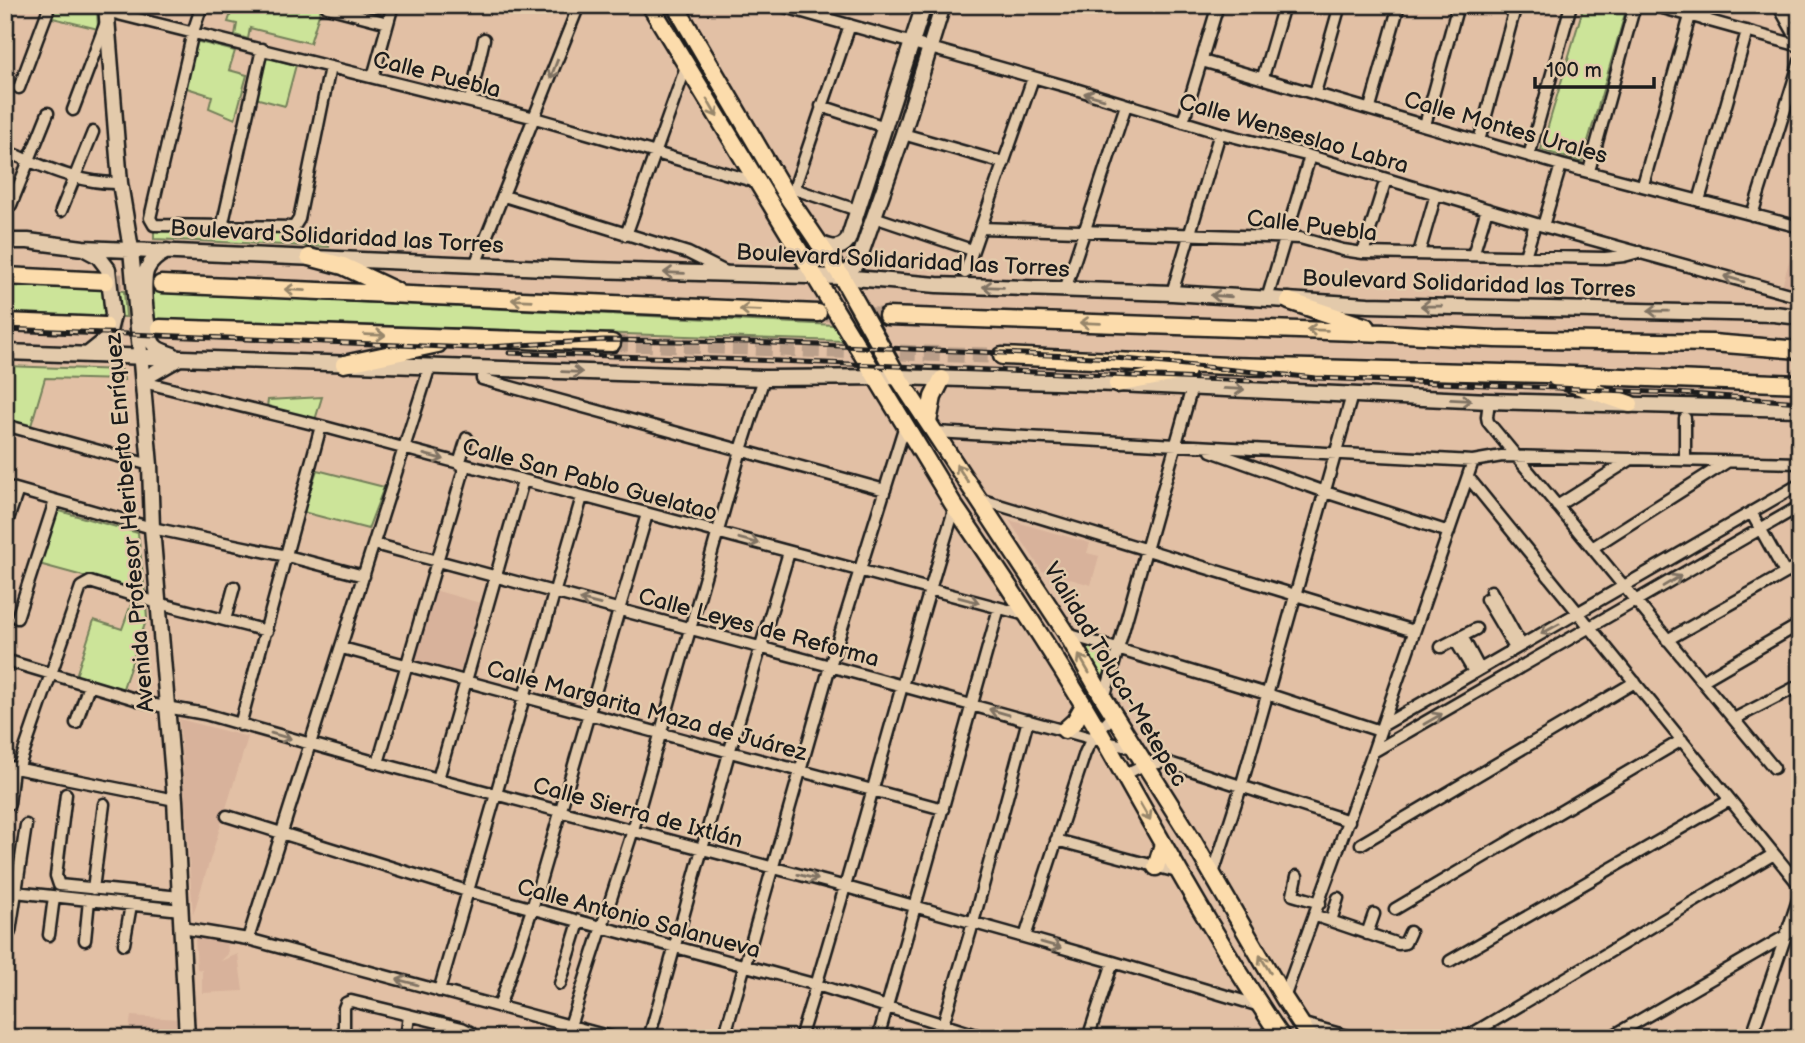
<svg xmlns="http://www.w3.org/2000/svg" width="1805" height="1043" viewBox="0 0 1805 1043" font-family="'Balsamiq Sans',sans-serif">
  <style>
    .built { fill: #d8b29b }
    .green { fill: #cce499; stroke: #74805a; stroke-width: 2 }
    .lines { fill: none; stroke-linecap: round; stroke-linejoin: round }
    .trunk-tunnel { stroke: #ba9f8a; stroke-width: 16; stroke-dasharray: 16 8; stroke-linecap: butt }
    .minor-casing { stroke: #1c1c1c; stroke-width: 15 }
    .secondary-casing { stroke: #1c1c1c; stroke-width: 19 }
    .trunk-casing { stroke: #1c1c1c; stroke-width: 21 }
    .minor { stroke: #e3caab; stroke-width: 10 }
    .secondary { stroke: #e3caab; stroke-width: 14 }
    .trunk { stroke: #fcdcac; stroke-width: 16 }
    .rail-casing { stroke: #1c1c1c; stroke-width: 5 }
    .rail { stroke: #e3caab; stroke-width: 2.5; stroke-dasharray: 8; stroke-linecap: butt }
    .oneway { stroke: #807364 }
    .oneway2 { stroke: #97866b }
    .labels { text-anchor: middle; stroke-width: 5; stroke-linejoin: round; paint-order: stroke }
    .street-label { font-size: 23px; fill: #1c1c1c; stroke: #e3caab }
  </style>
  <rect width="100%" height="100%" fill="#e2c0a5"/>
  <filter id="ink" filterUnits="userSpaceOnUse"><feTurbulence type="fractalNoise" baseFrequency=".0143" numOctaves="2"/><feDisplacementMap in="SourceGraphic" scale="14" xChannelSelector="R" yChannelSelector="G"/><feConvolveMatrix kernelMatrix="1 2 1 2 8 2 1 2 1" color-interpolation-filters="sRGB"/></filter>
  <g filter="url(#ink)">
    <path class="built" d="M1795 241H1800V291L1782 286Z
      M1009 520 1090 543 1087 553 1099 556 1091 585 1042 571Z
      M434 590 480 603 459 676 414 663Z
      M179 719 248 737 193 915Z
      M209 935 227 941 228 954 221 961 238 954 243 991 202 993V970L197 969 195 938Z
      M131 1016 179 1019 180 1038H128Z"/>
    <path class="green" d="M57 5H86L97 8 98 29 49 17Z
      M234 5H322L310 43 250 28 248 39 235 35 237 24 228 22Z
      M1584 5H1609L1626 10 1582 162 1541 150Z
      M195 41 235 51 229 70 247 75 235 119 209 108 212 96 184 87Z
      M263 56 296 65 285 106 255 98Z
      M154 225 328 233 329 247 154 239Z
      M5 285 124 291 126 317 5 314Z
      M152 292 835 325 844 341 155 319Z
      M5 366 122 370 124 380 45 378 30 429 5 422Z
      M322 397 315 420 267 407 268 400Z
      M317 470 384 487 368 529 303 512Z
      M56 510 138 533 145 593 39 564Z
      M132 602 146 605 147 618 122 691 76 676 94 620 122 629Z
      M1079 642 1112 652 1104 687Z"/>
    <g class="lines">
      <path class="trunk-tunnel" d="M106 281 148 283
        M818 313 887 316
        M105 326 152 328
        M612 343 1002 356"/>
      <g class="minor-casing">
        <path id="minor" d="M202 5 193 32 150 218 154 225 294 227 299 219 330 67
          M778 5 1072 88 1220 133 1310 156 1543 226 1800 297
          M1652 5 1800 46
          M1778 5 1800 44
          M327 7 388 23
          M106 11 535 118 756 182
          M1786 19 1800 12
          M1704 20 1709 5
          M850 25 794 189 857 210
          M1202 61 1561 165 1800 227
          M373 77 393 5
          M1263 77 1284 5
          M19 88 50 5
          M1315 93 1340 5
          M470 101 484 39
          M821 106 885 127
          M1370 108 1399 5
          M73 110 105 25
          M1183 122 1218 5
          M1425 125 1458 5
          M903 134 1004 163
          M1479 141 1516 5
          M5 151C43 166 79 184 120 183
          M1529 156 1571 5
          M1589 171 1635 5
          M1643 185 1690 16
          M504 196 688 253 726 272
          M1699 201 1747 31
          M11 205 48 113
          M61 211 93 132
          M1752 215 1800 61
          M874 217 972 250
          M1543 226 1561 165
          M222 227 262 49
          M981 228 1300 238 1343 250 1363 253 1605 258 1624 256 1639 252
          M626 235 687 64
          M1363 253 1386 179
          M1419 253 1436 194
          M1473 255 1487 209
          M1525 256 1535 224
          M475 265 579 5
          M965 273 1033 78
          M1065 290 1126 105
          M1172 293 1220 133
          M1267 299 1310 156
          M482 379 885 490
          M143 382 321 426 1026 615
          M1489 401 1487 417 1488 422 1774 768
          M1685 418V460
          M5 425 150 465
          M935 432 1473 461 1502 456 1800 463
          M1211 451 1325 492 1449 532
          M459 464 467 438
          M1468 477 1800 886
          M5 486 152 528 287 556 364 576
          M979 499 1414 631
          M1557 506 1630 460
          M1751 512 1785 573
          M5 528 18 490
          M374 544 830 666 1105 742 1134 748
          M1592 548 1727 462
          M1491 591 1521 645
          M1486 599 1515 648
          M17 618 55 501
          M225 620 234 587
          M1067 634 1267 694 1380 731
          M1462 636 1479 668
          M1455 640 1474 672
          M1667 640 1800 565
          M1441 647 1476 629
          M342 648 943 809
          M5 660 155 705 205 714 378 763 846 887 1113 962 1260 1006
          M1702 681 1800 624
          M1104 699 1192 387
          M1734 719 1800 685
          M76 723 89 685
          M240 725 321 426
          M1382 726 1800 484
          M1373 752 1800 506
          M378 763 465 466
          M5 766 175 800
          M18 769 81 587 90 582 158 603 267 631
          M1123 775 1144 765 1166 762 1349 821
          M438 779 523 481
          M66 794 56 876 59 885 180 897
          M9 804 13 768
          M227 816 467 891 817 985 986 1038
          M1056 840 1181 873
          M1361 844 1635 682
          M1297 876 1293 895 1320 903
          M1212 877 1241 787 1352 395
          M93 889 104 804
          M15 892 181 910
          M1395 909 1682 740
          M1316 916 1398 944 1405 943 1410 932
          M1331 921 1338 898
          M182 928 248 939 615 1038
          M10 932 26 825
          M1367 934 1374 914
          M49 935 54 897
          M1025 937 1085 753 1092 738 1114 715
          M248 939 430 366
          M85 940 89 900
          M124 944 131 905
          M1450 961 1730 800
          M560 984 579 922
          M439 991 582 497
          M1284 998 1373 752 1473 461
          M499 1007 532 909 647 514
          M1300 1023 1355 1038
          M570 1026 633 830 741 450 764 378
          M344 1038V1008L346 1003 351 1001 462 1028 470 1032 471 1038
          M406 1038 409 1016
          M649 1038 729 753 789 552
          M724 1038 830 666 905 425
          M800 1038C855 862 900 683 955 507
          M878 1038 999 608
          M939 1038 971 930 1028 720
          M1088 1038 1113 962
          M1465 1038 1774 854
          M1609 1038 1787 935
          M1751 1038 1800 894"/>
      </g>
      <g class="secondary-casing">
        <path id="secondary" d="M106 5 120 183 131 249 150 465 152 528 175 800 187 1038
          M5 241H28L83 248 592 270 842 277 937 285 1172 293 1368 305 1774 314 1800 317
          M817 242C828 247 839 252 848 240L924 5
          M85 249 98 256 108 269 113 315 107 339 87 355
          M167 251C159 255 151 260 147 269 141 280 146 335 154 345 158 351 166 352 173 355
          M842 277 858 262 903 134 943 5
          M5 352 764 378 898 377 1117 384 1489 401 1800 409
          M143 379 178 359"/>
      </g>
      <g class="trunk-casing">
        <path id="trunk" d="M650 5 955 507C1005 580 1055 655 1099 731 1158 834 1215 940 1282 1038
          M675 5 785 193 842 277 898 377 1067 634 1104 699 1190 836 1284 998 1310 1038
          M309 257 343 266 396 291
          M5 276 106 281
          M161 284 818 313
          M1289 301 1367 327
          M887 316 1386 333 1495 339 1712 343 1800 350
          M5 322 105 326
          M160 328 612 343
          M1002 356 1228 366 1547 374 1800 384
          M344 364 438 344
          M1556 378 1630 404
          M1117 384 1187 371
          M928 422 933 397 942 379
          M1065 730 1075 721 1083 707
          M1156 867 1163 844"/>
      </g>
      <use href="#minor" class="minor"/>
      <use href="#secondary" class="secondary"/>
      <use href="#trunk" class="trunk"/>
      <g class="rail-casing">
        <path id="rail" d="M5 329 471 348 604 340 749 342 1115 358 1316 378 1676 393 1800 402
          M509 353 753 360 1250 381"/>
      </g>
      <use href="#rail" class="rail"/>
    </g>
    <defs><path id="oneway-shaft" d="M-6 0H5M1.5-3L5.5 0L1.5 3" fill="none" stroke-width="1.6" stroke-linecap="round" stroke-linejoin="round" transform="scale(1.75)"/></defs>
    <g class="oneway">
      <use href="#oneway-shaft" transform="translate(554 69) rotate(111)"/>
      <use href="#oneway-shaft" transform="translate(1094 96) rotate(-164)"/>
      <use href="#oneway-shaft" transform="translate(674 273) rotate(-178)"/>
      <use href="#oneway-shaft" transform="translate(1734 279) rotate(-164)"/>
      <use href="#oneway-shaft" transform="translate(993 287) rotate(-178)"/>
      <use href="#oneway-shaft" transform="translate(1221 296) rotate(-176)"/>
      <use href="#oneway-shaft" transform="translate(1431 306) rotate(-179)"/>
      <use href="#oneway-shaft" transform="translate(1658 311) rotate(-179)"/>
      <use href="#oneway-shaft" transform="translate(572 372) rotate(2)"/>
      <use href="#oneway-shaft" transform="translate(1234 389) rotate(3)"/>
      <use href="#oneway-shaft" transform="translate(1461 400) rotate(3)"/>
      <use href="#oneway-shaft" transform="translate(434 457) rotate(14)"/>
      <use href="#oneway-shaft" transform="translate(749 541) rotate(15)"/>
      <use href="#oneway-shaft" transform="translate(1672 581) rotate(-31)"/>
      <use href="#oneway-shaft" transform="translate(969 600) rotate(15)"/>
      <use href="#oneway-shaft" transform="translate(590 602) rotate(-166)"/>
      <use href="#oneway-shaft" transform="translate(1550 629) rotate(151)"/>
      <use href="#oneway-shaft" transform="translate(999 712) rotate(-164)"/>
      <use href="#oneway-shaft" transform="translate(1433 719) rotate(-30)"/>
      <use href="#oneway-shaft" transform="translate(281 736) rotate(16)"/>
      <use href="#oneway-shaft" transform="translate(808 877) rotate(14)"/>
      <use href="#oneway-shaft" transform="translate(1051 945) rotate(16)"/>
      <use href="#oneway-shaft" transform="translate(407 982) rotate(-165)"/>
    </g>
    <g class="oneway2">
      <use href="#oneway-shaft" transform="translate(712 108) rotate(60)"/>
      <use href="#oneway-shaft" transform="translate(295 290) rotate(-177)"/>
      <use href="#oneway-shaft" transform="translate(522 300) rotate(-178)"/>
      <use href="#oneway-shaft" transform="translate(750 310) rotate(-178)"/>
      <use href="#oneway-shaft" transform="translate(1090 323) rotate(-178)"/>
      <use href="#oneway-shaft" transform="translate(1317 330) rotate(-178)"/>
      <use href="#oneway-shaft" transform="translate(375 335) rotate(2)"/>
      <use href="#oneway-shaft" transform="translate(962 473) rotate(-123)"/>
      <use href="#oneway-shaft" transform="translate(1084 664) rotate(-120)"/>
      <use href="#oneway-shaft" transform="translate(1145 812) rotate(60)"/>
      <use href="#oneway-shaft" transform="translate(1265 964) rotate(-121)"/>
    </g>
  </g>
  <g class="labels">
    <g class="street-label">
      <text transform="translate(437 74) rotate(14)" y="8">Calle Puebla</text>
      <text transform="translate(1506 127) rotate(16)" y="8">Calle Montes Urales</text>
      <text transform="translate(1294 133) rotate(16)" y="8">Calle Wenseslao Labra</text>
      <text transform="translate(1312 225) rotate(7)" y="8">Calle Puebla</text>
      <text transform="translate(337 236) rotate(3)" y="8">Boulevard Solidaridad las Torres</text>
      <text transform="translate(903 260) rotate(3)" y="8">Boulevard Solidaridad las Torres</text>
      <text transform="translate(1469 283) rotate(2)" y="8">Boulevard Solidaridad las Torres</text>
      <text transform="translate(590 479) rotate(15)" y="8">Calle San Pablo Guelatao</text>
      <text transform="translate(129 523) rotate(-95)" y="8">Avenida Profesor Heriberto Enríquez</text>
      <text transform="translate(759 627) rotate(15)" y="8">Calle Leyes de Reforma</text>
      <text transform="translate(1116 674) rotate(59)" y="8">Vialidad Toluca-Metepec</text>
      <text transform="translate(647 710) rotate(15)" y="8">Calle Margarita Maza de Juárez</text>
      <text transform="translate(638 812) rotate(15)" y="8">Calle Sierra de Ixtlán</text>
      <text transform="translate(639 918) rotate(15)" y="8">Calle Antonio Salanueva</text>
    </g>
  </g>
  <rect width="1805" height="1043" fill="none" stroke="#e3caab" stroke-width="28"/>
  <rect x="14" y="14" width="1777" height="1015" fill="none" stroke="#1c1c1c" stroke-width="2.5" filter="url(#ink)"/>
  <path d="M1535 77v10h119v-10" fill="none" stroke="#1c1c1c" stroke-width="3.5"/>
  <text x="1546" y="77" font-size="21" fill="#1c1c1c" stroke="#e3caab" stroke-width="5" paint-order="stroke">100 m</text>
</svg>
